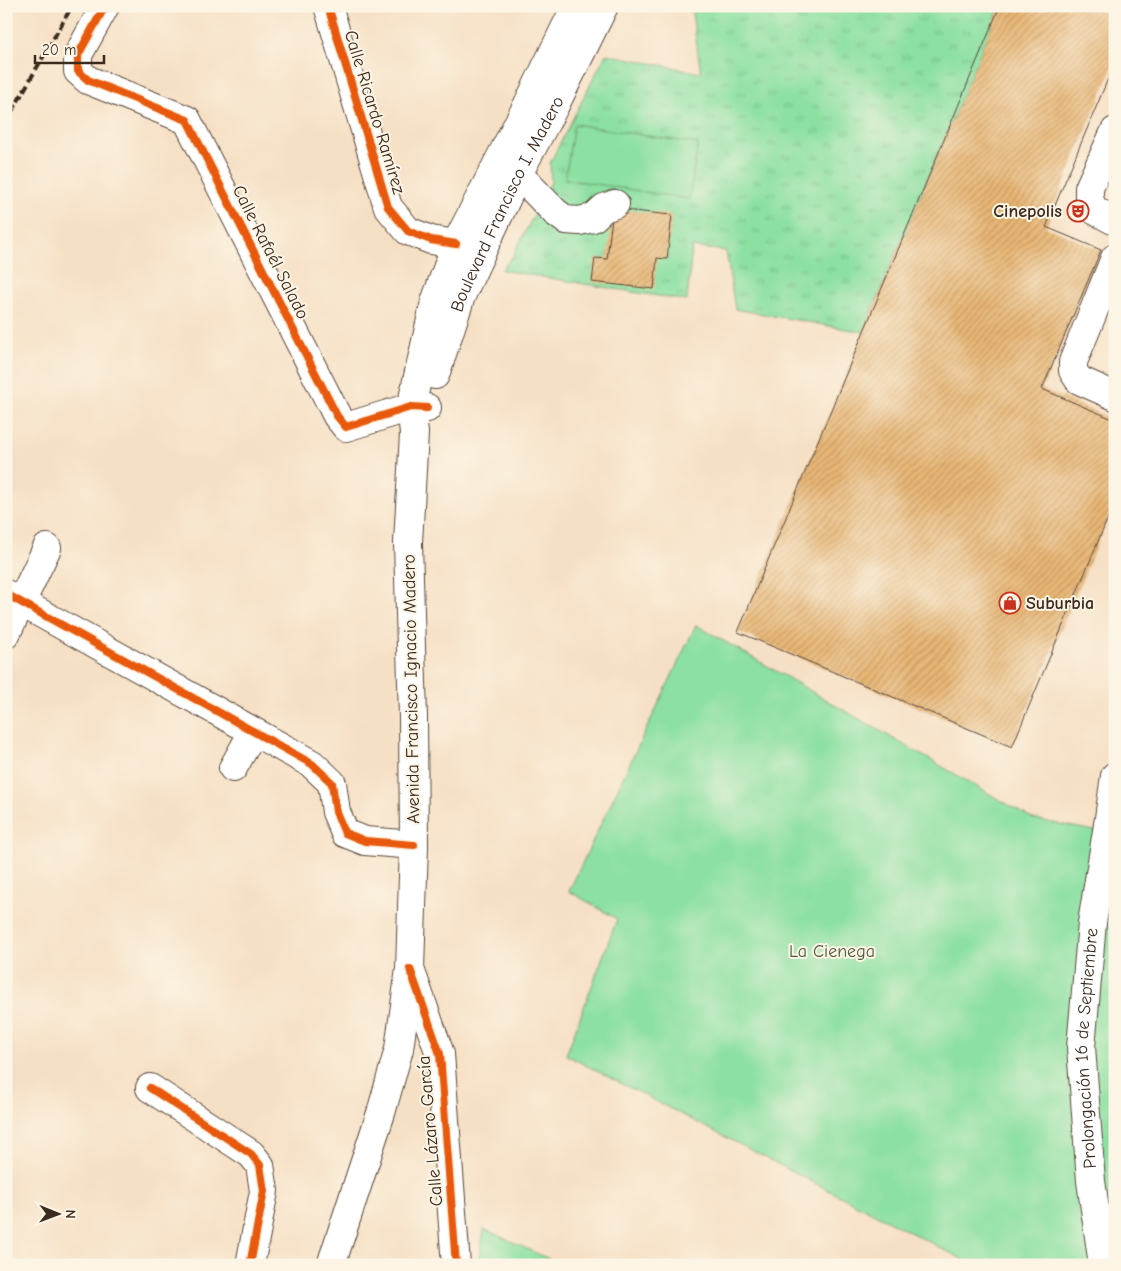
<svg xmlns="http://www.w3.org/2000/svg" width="1121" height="1271" viewBox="0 0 1121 1271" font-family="'Comic Neue',sans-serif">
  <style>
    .grass { fill: url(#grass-tufts); stroke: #638560 }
    .park { fill: #8be0a2; stroke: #638560 }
    .building { fill: url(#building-hatch) }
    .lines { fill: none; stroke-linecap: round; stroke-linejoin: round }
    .minor-casing { stroke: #574537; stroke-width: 30 }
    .major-casing { stroke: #574537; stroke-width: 30 }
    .minor { stroke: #fff; stroke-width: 28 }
    .major { stroke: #fff; stroke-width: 28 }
    .rail { stroke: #3b2a1e; stroke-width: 4; stroke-dasharray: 8 4; stroke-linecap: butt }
    .cycleway-casing { stroke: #fcf5e5; stroke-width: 11 }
    .cycleway { stroke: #e8590c; stroke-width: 8 }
    .labels { text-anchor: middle; stroke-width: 4; stroke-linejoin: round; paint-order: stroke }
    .street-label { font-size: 18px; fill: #3b2a1e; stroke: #fcf5e5 }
    .poi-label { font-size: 18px; font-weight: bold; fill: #3b2a1e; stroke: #fcf5e5; text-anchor: end }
    .park-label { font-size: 18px; fill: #4f583f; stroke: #fcf5e5 }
  </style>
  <defs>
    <pattern id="grass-tufts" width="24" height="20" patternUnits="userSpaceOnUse" patternTransform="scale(1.25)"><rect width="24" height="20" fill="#8be0a2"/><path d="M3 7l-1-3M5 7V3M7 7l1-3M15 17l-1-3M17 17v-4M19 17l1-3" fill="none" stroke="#79c08b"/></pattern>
    <pattern id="building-hatch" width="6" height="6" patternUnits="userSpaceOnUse" patternTransform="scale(1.25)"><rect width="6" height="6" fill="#e9b776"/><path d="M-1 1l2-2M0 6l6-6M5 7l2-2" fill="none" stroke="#be9560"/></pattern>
  </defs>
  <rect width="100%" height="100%" fill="#fcf5e5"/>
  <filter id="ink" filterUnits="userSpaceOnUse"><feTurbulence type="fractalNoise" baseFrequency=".02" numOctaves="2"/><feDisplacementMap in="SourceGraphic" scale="10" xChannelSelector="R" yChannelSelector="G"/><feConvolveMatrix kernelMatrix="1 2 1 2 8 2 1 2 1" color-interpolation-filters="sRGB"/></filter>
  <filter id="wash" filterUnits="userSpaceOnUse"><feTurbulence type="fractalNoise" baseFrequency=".0096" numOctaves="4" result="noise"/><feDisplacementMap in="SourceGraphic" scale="20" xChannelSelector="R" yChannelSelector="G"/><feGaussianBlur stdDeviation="1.12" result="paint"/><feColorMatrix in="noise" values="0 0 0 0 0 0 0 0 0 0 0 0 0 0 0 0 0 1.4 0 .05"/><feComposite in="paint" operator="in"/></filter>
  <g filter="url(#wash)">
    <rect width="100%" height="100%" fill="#f6e0c5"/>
    <path class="grass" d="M691 6H1000L863 332 735 309 726 251 692 247 687 301 501 270 512 257 551 182 550 163 606 54 701 73Z"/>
    <path class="park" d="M574 124 698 144 689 199 565 179Z
      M696 625 1033 819 1115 835V1263L966 1261 566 1055 617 919 569 891Z
      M484 1229 562 1265H479Z"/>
    <g id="blocks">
      <path class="building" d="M1000 6H1115V62L1046 227 1101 250 1042 389 1115 420V501L1012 747 738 632Z
        M613 209 672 215 667 259 657 258 654 289 592 282 595 258 607 259Z"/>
    </g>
  </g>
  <g filter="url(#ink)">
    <use href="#blocks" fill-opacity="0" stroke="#574537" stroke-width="1"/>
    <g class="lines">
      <g class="minor-casing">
        <path id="minor" d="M105 6 78 55V71L88 80 187 120 337 416 346 427 411 407 427 408
          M328 6 388 207 408 231 431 240 456 244
          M1115 131 1089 188V199L1094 210 1115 221
          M518 174 555 212 566 220 579 221 593 218 604 208 615 204
          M1115 258 1073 362V371L1079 380 1115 396
          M6 594 312 764 332 783 336 812 345 833 365 841 414 845
          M6 634 47 548
          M233 768 253 732
          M1108 825 1115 776
          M410 969 440 1054 456 1265
          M150 1088 251 1154 260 1165 264 1191 250 1265"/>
      </g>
      <g class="major-casing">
        <g id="major">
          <path id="s1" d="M435 375 461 296 518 174 554 107 604 6"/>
          <path d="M331 1265 381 1113 399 1049 410 969 414 845 413 717 408 543 414 433 411 407 435 302 456 244 526 108 576 6"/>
          <path id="s2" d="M1103 1265 1091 1181 1081 1047 1092 923 1108 825 1115 805"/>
        </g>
      </g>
      <use href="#minor" class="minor"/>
      <use href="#major" class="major"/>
      <path class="rail" d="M6 122 72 6"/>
      <g class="cycleway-casing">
        <path id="cycleway" d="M105 6 78 55V71L88 80 187 120 337 416 346 427 411 407 427 408
          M328 6 388 207 408 231 431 240 456 244
          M6 594 312 764 332 783 336 812 345 833 365 841 414 845
          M410 969 440 1054 456 1265
          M150 1088 251 1154 260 1165 264 1191 250 1265"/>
      </g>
      <use href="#cycleway" class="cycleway"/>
    </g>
  </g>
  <defs>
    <g id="theatre-ring" transform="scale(1.125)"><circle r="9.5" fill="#fcf5e5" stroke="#c8321e" stroke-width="1.5"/><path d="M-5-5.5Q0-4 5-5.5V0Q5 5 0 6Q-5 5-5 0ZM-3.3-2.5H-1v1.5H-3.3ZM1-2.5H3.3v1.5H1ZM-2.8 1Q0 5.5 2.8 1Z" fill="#c8321e"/></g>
    <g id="shop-ring" transform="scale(1.125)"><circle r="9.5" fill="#fcf5e5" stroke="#c8321e" stroke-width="1.5"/><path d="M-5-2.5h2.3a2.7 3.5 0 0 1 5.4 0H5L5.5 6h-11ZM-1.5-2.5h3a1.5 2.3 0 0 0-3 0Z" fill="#c8321e"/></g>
  </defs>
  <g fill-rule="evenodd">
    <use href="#theatre-ring" x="1078" y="211"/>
    <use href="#shop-ring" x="1010" y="603"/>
  </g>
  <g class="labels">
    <g class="street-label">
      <text transform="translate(375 112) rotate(73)" y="6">Calle Ricardo Ramírez</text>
      <text dy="6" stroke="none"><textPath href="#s1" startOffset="186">Boulevard Francisco I. Madero</textPath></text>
      <text transform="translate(271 252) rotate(63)" y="6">Calle Rafaél Salado</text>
      <text transform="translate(411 689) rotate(-91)" y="6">Avenida Francisco Ignacio Madero</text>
      <text dy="6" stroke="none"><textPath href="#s2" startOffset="218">Prolongación 16 de Septiembre</textPath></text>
      <text transform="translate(430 1131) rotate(-95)" y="6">Calle Lázaro García</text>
    </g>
    <g class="poi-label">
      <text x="1062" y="217">Cinepolis</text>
      <text x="1026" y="609" text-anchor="start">Suburbia</text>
    </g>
    <g class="park-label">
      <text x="832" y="957">La Cienega</text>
    </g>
  </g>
  <rect width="1121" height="1271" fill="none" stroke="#fcf5e5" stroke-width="25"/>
  <g transform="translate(58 1214) rotate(91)" stroke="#fcf5e5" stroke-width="4" paint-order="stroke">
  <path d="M0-4L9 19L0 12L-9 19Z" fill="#3b2a1e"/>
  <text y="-8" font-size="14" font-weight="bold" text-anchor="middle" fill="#3b2a1e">N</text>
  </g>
  <path d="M35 55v8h69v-8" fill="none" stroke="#3b2a1e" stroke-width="2.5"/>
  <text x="42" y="55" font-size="15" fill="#3b2a1e" stroke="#fcf5e5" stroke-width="4" paint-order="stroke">20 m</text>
</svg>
